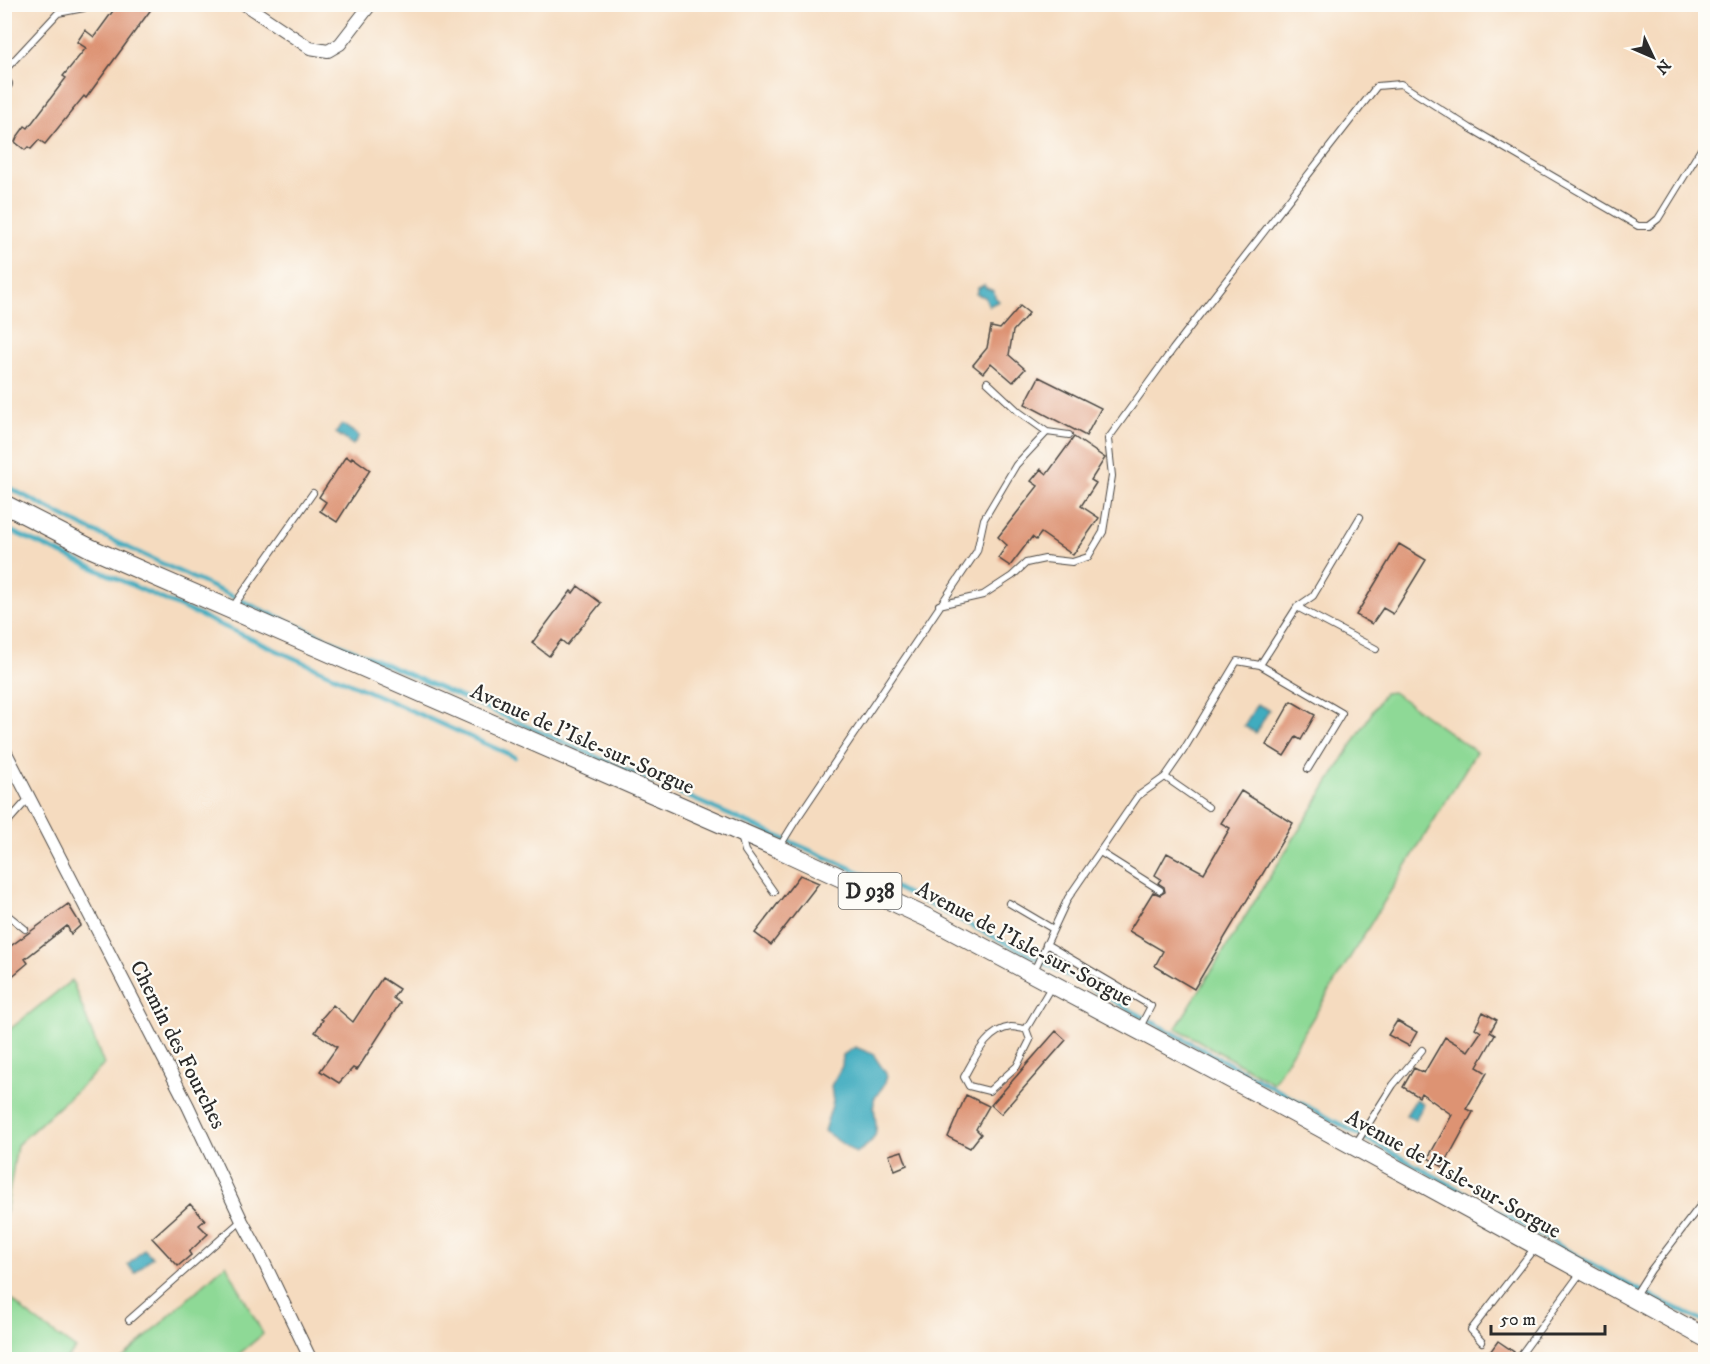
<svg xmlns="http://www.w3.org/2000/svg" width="1710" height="1364" viewBox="0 0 1710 1364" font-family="'IM FELL DW Pica',serif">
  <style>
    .green { fill: #8ed996; stroke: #5c8260; stroke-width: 1.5 }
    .water { fill: #40acbf; stroke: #366c75; stroke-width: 1.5 }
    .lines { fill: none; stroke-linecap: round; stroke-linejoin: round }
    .stream { stroke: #40acbf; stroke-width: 4.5 }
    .building { fill: #dd9373 }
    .service-casing { stroke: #494541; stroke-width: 8 }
    .minor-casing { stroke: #494541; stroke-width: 14 }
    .primary-casing { stroke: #494541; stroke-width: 20 }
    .service { stroke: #fff; stroke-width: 6 }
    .minor { stroke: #fff; stroke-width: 12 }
    .primary { stroke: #fff; stroke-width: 18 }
    .labels { text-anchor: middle; stroke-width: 4.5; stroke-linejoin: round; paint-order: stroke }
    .shield { fill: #fdfcf7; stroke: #6a6a68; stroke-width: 1.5 }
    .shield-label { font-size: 21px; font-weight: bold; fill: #2b2b2b }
    .street-label { font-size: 22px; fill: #2b2b2b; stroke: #fdfcf7 }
  </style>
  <rect width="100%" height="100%" fill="#fdfcf7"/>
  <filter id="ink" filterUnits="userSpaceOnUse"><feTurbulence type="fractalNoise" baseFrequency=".0167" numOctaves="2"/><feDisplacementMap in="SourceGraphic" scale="12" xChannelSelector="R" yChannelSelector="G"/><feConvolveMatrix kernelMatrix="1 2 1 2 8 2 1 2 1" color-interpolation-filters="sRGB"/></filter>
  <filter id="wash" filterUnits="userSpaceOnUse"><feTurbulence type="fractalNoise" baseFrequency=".008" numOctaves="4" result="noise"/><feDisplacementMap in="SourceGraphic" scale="24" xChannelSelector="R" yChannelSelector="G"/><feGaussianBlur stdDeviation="1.35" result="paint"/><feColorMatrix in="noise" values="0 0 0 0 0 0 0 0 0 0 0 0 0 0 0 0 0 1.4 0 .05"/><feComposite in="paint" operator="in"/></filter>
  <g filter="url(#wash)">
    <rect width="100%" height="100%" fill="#f5dbbf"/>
    <path class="green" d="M1393 692 1476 752 1273 1083 1176 1028 1384 693Z
      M72 980 104 1065 17 1145 5 1219V1033Z
      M226 1264 263 1334 233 1359H122Z
      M4 1292 26 1313 76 1349 66 1359H5Z"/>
    <path class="water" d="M984 285 986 288 994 291 995 297 999 301 989 306 985 297 976 294 978 288Z
      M342 424 359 436 353 445 336 433Z
      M1257 704 1269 710 1256 733 1244 726Z
      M855 1047 873 1054 887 1075 884 1085 874 1099C873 1128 887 1134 856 1153L824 1131 833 1102 831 1086 842 1066 843 1055Z
      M1416 1099 1424 1104 1415 1120 1406 1115Z
      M144 1249 152 1257 135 1273 128 1265Z"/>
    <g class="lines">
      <path class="stream" d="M4 485 84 527 253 606 896 888 1026 953 1462 1191 1631 1286 1706 1323
        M4 528 515 757"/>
    </g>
    <g id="blocks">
      <path class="building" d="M118 4H155L86 98 84 96 45 144 39 140 31 149 28 147 25 150 15 142 17 137 25 126 28 128 66 78 63 76 86 48 77 42 85 30 94 37Z
        M1020 306 1029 313 1013 331 1009 355 1025 369 1013 382 991 363 983 373 973 365 987 348 991 327 1000 329Z
        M1039 377 1101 408 1086 436 1025 404Z
        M1074 437 1105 458 1091 480 1096 483 1081 506 1099 518 1073 555 1041 533 1036 540 1032 537 1010 566 998 558 1007 545 998 537 1038 486 1031 481 1041 469 1047 474Z
        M346 456 351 460 352 457 370 470 337 522 320 511 326 502 319 497Z
        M1399 544 1426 560 1393 614 1383 608 1372 624 1356 615Z
        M578 586 601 603 567 645 561 640 549 656 532 643 571 591 573 593Z
        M1291 701 1315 715 1301 740 1296 737 1284 756 1266 745Z
        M1241 791 1293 823 1194 989 1155 966 1163 951 1129 931 1153 892 1160 895 1165 892 1164 887 1158 883 1161 879 1155 875 1167 853 1204 873 1230 828 1221 823Z
        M800 875 819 883 771 945 755 933Z
        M68 904 81 925 71 934 67 926 25 959 28 963 10 978 4 971V965L10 960 4 951Z
        M382 978 399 989 393 998 400 1003 357 1070 353 1068 339 1083 320 1071 337 1047 315 1032 323 1020 321 1019 333 1005 353 1022Z
        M1483 1012 1497 1020 1490 1032 1495 1035 1477 1067 1487 1073 1466 1109 1473 1112 1443 1167 1428 1158 1452 1115 1421 1093 1419 1097 1403 1087 1414 1068 1424 1073 1445 1037 1468 1051 1481 1032 1475 1028Z
        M1397 1021 1417 1032 1409 1046 1388 1035Z
        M1056 1031 1066 1040 1001 1114 991 1105Z
        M966 1095 989 1106 976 1129 981 1134 970 1148 948 1137Z
        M902 1151 907 1165 895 1170 889 1155Z
        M190 1204 205 1220 199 1225 208 1234 189 1252 191 1255 178 1266 152 1238Z
        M1498 1341 1514 1352 1508 1359H1485Z"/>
    </g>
  </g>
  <g filter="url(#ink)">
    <use href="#blocks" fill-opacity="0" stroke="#494541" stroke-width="1.5"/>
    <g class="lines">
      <g class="service-casing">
        <path id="service" d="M4 71 58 13 84 8 88 4
          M987 382 1019 412 1047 432
          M939 605 983 595 1012 576 1026 563 1045 559 1072 562 1088 557 1103 532 1112 476 1108 439 1173 349 1377 86 1401 84 1470 128 1638 226H1649L1658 219 1706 141
          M1297 607 1376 649
          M232 608 313 493
          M1260 665 1342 713 1308 769
          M1165 777 1208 807
          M4 826 29 798
          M741 836 745 851 774 892
          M780 846 796 820 977 551 984 519 1016 465 1047 432 1069 435
          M1100 852 1160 890
          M1009 903 1053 929
          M4 912 25 929
          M1046 944 1151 1006 1139 1029
          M1033 973 1068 898 1138 796 1165 777 1183 751 1237 661 1260 665 1297 607 1313 596 1360 517
          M1026 1029 1030 1040 1017 1066 989 1091 969 1086 964 1077C975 1058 986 1030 1011 1027 1016 1027 1021 1029 1026 1029L1051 987
          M1355 1145 1393 1085 1422 1050
          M1634 1297 1651 1270 1706 1198
          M129 1320 241 1221
          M1482 1342 1471 1330 1536 1246
          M1517 1360 1582 1271"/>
      </g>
      <g class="minor-casing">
        <path id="minor" d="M244 4 310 48 328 51 340 44 371 4
          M4 83 6 84
          M4 749 188 1106 242 1221 260 1254 311 1360"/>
      </g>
      <g class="primary-casing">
        <path id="primary" d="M4 504 92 549 779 849 930 919 1259 1094 1706 1338"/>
      </g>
      <use href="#service" class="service"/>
      <use href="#minor" class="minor"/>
      <use href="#primary" class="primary"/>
    </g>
  </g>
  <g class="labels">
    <rect class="shield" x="838.5" y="873" width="63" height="36" rx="4.5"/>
    <g class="shield-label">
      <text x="870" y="898">D 938</text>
    </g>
    <g class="street-label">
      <text transform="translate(583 738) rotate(24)" y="8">Avenue de l'Isle-sur-Sorgue</text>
      <text transform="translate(1025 943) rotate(28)" y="8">Avenue de l'Isle-sur-Sorgue</text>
      <text transform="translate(179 1044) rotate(63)" y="8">Chemin des Fourches</text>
      <text transform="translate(1454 1173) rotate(29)" y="8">Avenue de l'Isle-sur-Sorgue</text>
    </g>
  </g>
  <rect width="1710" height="1364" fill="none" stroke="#fdfcf7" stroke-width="24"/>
  <g transform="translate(1653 57) rotate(134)" stroke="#fdfcf7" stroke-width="4.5" paint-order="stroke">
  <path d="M0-4.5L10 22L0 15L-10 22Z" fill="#2b2b2b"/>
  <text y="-9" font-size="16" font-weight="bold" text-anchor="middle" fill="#2b2b2b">N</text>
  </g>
  <path d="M1491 1325v9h114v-9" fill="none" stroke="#2b2b2b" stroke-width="3"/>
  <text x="1500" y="1325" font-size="18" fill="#2b2b2b" stroke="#fdfcf7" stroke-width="4.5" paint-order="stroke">50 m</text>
</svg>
